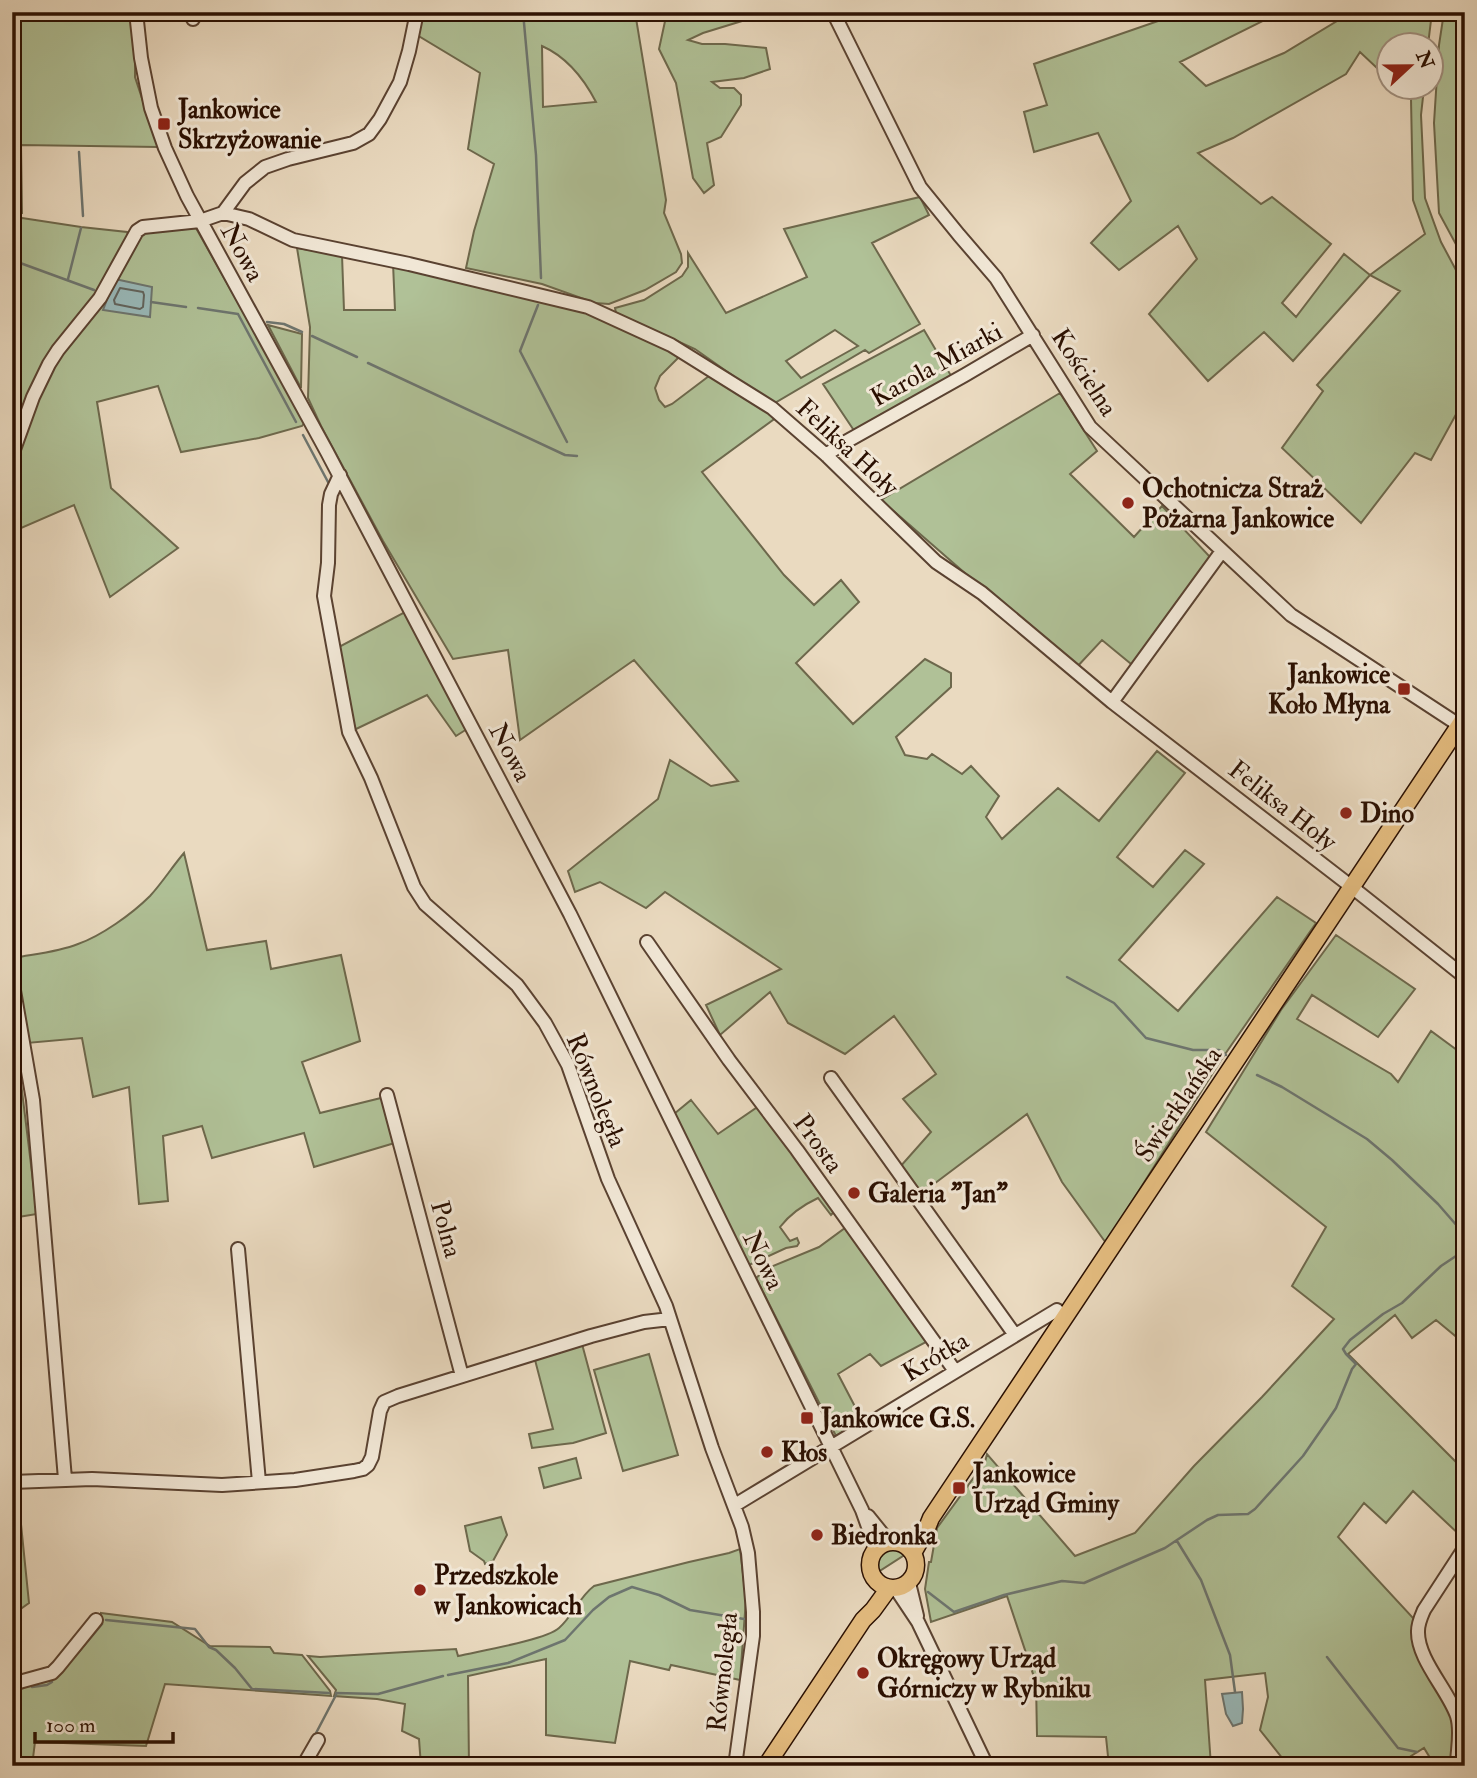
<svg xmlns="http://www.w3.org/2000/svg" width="1477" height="1778" viewBox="0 0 1477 1778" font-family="'IM FELL Double Pica',serif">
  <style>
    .green { fill: #b0c197; stroke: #6d684c; stroke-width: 2; fill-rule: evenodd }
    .water { fill: #99b9b9; stroke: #6d756f; stroke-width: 2 }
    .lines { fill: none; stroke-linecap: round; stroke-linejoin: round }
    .shore { stroke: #62645d; stroke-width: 2 }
    .stream { stroke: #6d756f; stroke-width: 2.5 }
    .minor-casing { stroke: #5a4231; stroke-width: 16 }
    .major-casing { stroke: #2a0f01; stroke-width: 19 }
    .minor { stroke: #f1e7d6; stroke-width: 12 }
    .major { stroke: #e5bd80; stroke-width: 16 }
    .poi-dot { fill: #8f2418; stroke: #f1e7d6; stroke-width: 2.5 }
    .labels { text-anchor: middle; stroke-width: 6; stroke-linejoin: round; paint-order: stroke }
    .poi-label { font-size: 26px; font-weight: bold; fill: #2a0f01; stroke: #f1e7d6; text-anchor: start }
    .street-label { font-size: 26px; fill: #2a0f01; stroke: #f1e7d6 }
  </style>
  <rect width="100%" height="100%" fill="#eadac0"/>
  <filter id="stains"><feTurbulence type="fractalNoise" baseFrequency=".00286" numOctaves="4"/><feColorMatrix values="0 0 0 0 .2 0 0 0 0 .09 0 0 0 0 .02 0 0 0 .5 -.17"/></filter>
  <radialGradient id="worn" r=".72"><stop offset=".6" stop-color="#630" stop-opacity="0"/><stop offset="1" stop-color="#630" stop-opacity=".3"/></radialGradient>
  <path class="green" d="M42 12H130L135 40V77L158 147 21 145 22 213 12 214V23Z
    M421 12H587C602 15 619 12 635 12L666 200 664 213 681 254 682 263 676 272 645 290 609 304 595 303 542 284 466 268 474 231 494 164 468 149 480 73 417 35ZM542 46C567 57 583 77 596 102L543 107Z
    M667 12H740L742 21 703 33 688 40 702 44H725L766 48 770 69 744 78 712 82 720 88H734L741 95V105L721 137 707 143 714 185 704 193 693 178 676 83 659 49Z
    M1184 12H1281L1180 62 1206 86 1284 53 1352 12H1432L1428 45H1417V42L1412 45 1390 46 1389 61 1378 69 1360 52 1346 74 1233 138 1198 153 1261 204 1272 197 1331 244 1282 303 1296 317 1344 254 1370 275 1425 234 1413 200 1411 99 1413 88H1424L1421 115 1425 198 1441 242 1465 287V398L1431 460 1415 453 1361 523 1282 448 1323 391 1317 385 1400 291 1370 275 1293 361 1264 332 1208 381 1149 314 1197 259 1178 226 1119 270 1091 243 1131 201 1098 133 1034 152 1024 112 1047 105 1034 64Z
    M1444 12H1465V212L1459 220 1465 224V261L1439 213 1434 123 1439 45Z
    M920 197 929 215 872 243 920 324 869 353 865 350 773 404 695 349 616 313 615 308 644 300 682 276 688 267V253L726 313 807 277 784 229ZM835 330 858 346 801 378 786 361Z
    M22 218 81 227 127 232 129 237 139 233 196 228 305 422 302 426 259 438 181 452 158 386 97 402 111 488 178 548 110 597 74 505 12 532V219Z
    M297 248 342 255 344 310H395L393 263 587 309 681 355 660 376 655 388 659 400 665 407 672 404 713 373 777 417 702 472 784 575 814 605 841 580 859 602 796 663 853 724 925 659 951 673V687L896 737 905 755 927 759 932 754 962 774 971 766 999 796 986 817 1002 839 1058 788 1099 821 1157 751 1185 773 1117 857 1153 887 1185 850 1204 864 1119 960 1178 1011 1277 897 1316 923 1221 1060 1106 1243 1062 1182 1027 1114 922 1193 899 1168 931 1132 903 1099 936 1074 894 1016 845 1054 788 1023 770 992 720 1035 706 1005 781 969 665 892 646 908 600 882 575 892 568 871 658 799 670 760 711 786 738 781 634 660 520 740 508 650 453 659 383 541 321 426 308 398 310 327Z
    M268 325 302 334 301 388Z
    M924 330 953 379 855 432 823 384Z
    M1060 393 1097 451 1070 474 1134 537 1162 506 1211 558 1136 668 1102 640 1075 669 881 500Z
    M405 612 467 729 456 736 427 695 354 730 335 649Z
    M184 853 207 950 266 941 271 969 341 955 360 1041 302 1062 320 1113 385 1097 398 1142 314 1167 304 1133 212 1158 202 1126 163 1136 168 1201 139 1204 129 1087 93 1097 82 1038 27 1043 14 958C35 954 58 952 78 944 101 936 132 914 150 896 162 883 172 867 184 853Z
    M1336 935 1415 989 1378 1037 1312 995 1297 1019 1391 1074 1398 1082 1431 1031 1465 1056V1344L1436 1320 1412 1338 1395 1315 1348 1354 1465 1471V1540L1413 1491 1386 1523 1364 1503 1338 1537 1414 1619 1412 1638 1421 1659 1454 1718 1455 1766H1435L1424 1748 1411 1756 1417 1766H1317L1312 1758 1283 1759 1260 1730 1268 1697 1265 1673 1205 1680 1211 1766H1109L1106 1737 1037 1736 1036 1683 1007 1596 931 1622 925 1589 929 1562H931L937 1528 985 1462 987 1454 1075 1556 1135 1533 1194 1466 1262 1397 1334 1319 1292 1286 1326 1227 1206 1132 1281 1010Z
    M12 1009 37 1214 12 1218Z
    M691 1100 718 1134 759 1106 834 1212 831 1215 818 1198C803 1205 790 1214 780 1227L790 1241 797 1238 799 1243 797 1246 786 1248 749 1265 674 1114Z
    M845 1228 928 1341 881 1366 870 1354 838 1374 862 1420 836 1436 756 1278 768 1268 819 1247Z
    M582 1344 606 1433 573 1443 532 1448 529 1434 553 1429 535 1360Z
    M649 1354 678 1455 623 1471 594 1370Z
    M576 1458 581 1478 544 1488 539 1468Z
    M12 1485H17L29 1603 12 1615Z
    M501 1517 507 1535 493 1561 485 1564 484 1561 470 1551 465 1526Z
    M740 1549 746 1599 740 1680 671 1665 669 1670 630 1661 615 1743 546 1735V1659L468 1676 469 1766H421L419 1739 402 1731 405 1704 377 1699 334 1696 336 1690 308 1656 320 1657 456 1649 458 1656C479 1651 546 1640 559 1628 573 1616 579 1597 594 1586L689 1562 729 1553Z
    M889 1549 899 1550 906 1554 878 1572C876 1560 878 1554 889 1549Z
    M101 1613 172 1622 210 1646 270 1647 274 1653 302 1655 330 1691 331 1696 165 1684 146 1746 35 1742 32 1766H12V1689L50 1680 56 1675 101 1620Z"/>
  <path class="water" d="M115 279 152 287 150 317 103 310Z
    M1242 1692 1243 1709 1242 1723 1233 1726 1226 1714 1222 1694Z"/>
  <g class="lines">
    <path class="shore" d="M120 288 143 292 144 295 143 307 140 309 115 304 114 300Z"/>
    <path class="stream" d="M523 12 536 155 541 278
      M79 152 83 216
      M12 260 94 290
      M68 279 81 228
      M151 302 186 307
      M538 305 520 351 567 442
      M198 308 238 314
      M238 314 296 422
      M267 322 284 324 302 332
      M312 336 357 357
      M368 363 565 455 577 456
      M303 435 328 482
      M1067 977 1114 1003 1146 1038 1193 1050H1219L1226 1055
      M1257 1075 1282 1087 1367 1139 1392 1160 1438 1204 1465 1235
      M1177 1541 1201 1580 1230 1655 1235 1692
      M928 1592 954 1612 1004 1595 1062 1581 1084 1583 1165 1548 1207 1520 1218 1515 1248 1514 1255 1509 1303 1456 1328 1420 1336 1408 1352 1369 1356 1364 1346 1354 1343 1349 1350 1340 1383 1314 1402 1303 1441 1266 1465 1250
      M106 1620 195 1629 209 1647 216 1650 235 1668 252 1689 329 1693
      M77 1654 102 1624
      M1327 1657 1398 1748 1417 1752
      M448 1675 508 1663 565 1640 593 1610 609 1597 632 1587 659 1595 690 1610 744 1619
      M32 1687 47 1685 52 1682
      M16 1689 23 1688
      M336 1693 378 1694 443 1676
      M315 1735 336 1695"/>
    <g class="minor-casing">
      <path id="minor" d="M136 12 141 58 151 108 165 148 187 196 327 452 570 914 862 1510 876 1549
        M193 12V19
        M833 12 920 187 959 235 996 278 1090 427 1291 615 1459 725
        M223 213 249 219 293 240 409 264 588 307 671 345 772 408 826 455 936 562 982 593 1112 702 1348 884 1465 977
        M12 455 33 397 49 364 58 350 100 298 137 231 143 227 200 221 223 213 245 183 265 167 288 159 353 143 369 134 380 119 400 82 409 51 417 12
        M826 455 842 444 965 375 1033 335
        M340 475 331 494 329 505 328 563 324 596 349 732 371 778 414 887 425 904 517 985 545 1023 568 1065 608 1179 666 1306 712 1448 742 1527 748 1553 753 1612V1636L735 1766
        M1112 702 1222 551
        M647 942 729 1060 797 1150 955 1371
        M12 979 33 1100 65 1479
        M831 1078 1015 1335
        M387 1095 462 1376
        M238 1249 259 1482
        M12 1482 92 1479 222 1485 295 1480 354 1471 363 1469 368 1465 372 1457 380 1411 384 1402 398 1396 591 1336 644 1322 670 1319
        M735 1505 1057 1310
        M868 1516 889 1542
        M909 1583 917 1616
        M896 1589 918 1622 987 1766
        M12 1684 52 1673 58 1667 96 1620
        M303 1766 318 1740
        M1457 1766C1457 1750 1462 1732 1457 1716 1448 1690 1417 1659 1418 1631 1418 1623 1421 1617 1424 1610L1465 1547"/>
    </g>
    <g class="major-casing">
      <path id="major" d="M870 1565a23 23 0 1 1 46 0a23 23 0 1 1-46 0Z
        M913 1553 927 1528 931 1518 1465 717
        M766 1766 863 1620 873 1610 889 1588"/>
    </g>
    <use href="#minor" class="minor"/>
    <use href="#major" class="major"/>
  </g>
  <g class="poi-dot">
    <rect x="157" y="117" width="14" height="14" rx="3.5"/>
    <circle cx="1128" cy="503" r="7"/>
    <rect x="1397" y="682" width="14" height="14" rx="3.5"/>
    <circle cx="1346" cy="813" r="7"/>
    <circle cx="854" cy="1193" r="7"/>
    <rect x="800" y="1411" width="14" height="14" rx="3.5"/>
    <circle cx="767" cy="1452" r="7"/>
    <rect x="952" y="1481" width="14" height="14" rx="3.5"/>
    <circle cx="817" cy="1535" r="7"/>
    <circle cx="420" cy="1590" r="7"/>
    <circle cx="863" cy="1673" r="7"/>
  </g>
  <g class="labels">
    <g class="poi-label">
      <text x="178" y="118">Jankowice<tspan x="178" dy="30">Skrzyżowanie</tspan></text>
      <text x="1142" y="497">Ochotnicza Straż<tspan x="1142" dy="30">Pożarna Jankowice</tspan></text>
      <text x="1390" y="683" text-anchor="end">Jankowice<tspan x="1390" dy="30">Koło Młyna</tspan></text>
      <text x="1360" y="822">Dino</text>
      <text x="868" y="1202">Galeria "Jan"</text>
      <text x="821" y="1427">Jankowice G.S.</text>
      <text x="781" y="1461">Kłos</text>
      <text x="973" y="1482">Jankowice<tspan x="973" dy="30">Urząd Gminy</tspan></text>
      <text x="831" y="1544">Biedronka</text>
      <text x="434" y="1584">Przedszkole<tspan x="434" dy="30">w Jankowicach</tspan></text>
      <text x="877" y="1667">Okręgowy Urząd<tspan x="877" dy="30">Górniczy w Rybniku</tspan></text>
    </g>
    <g class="street-label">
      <text transform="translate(243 252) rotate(61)" y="9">Nowa</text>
      <text transform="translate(936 364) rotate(-29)" y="9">Karola Miarki</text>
      <text transform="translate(1085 372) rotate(57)" y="9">Kościelna</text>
      <text transform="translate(848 447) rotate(43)" y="9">Feliksa Hoły</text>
      <text transform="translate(511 752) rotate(62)" y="9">Nowa</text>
      <text transform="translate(1283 805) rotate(38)" y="9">Feliksa Hoły</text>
      <text transform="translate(597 1090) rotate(68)" y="9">Równoległa</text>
      <text transform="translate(1178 1104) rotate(-56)" y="9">Świerklańska</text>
      <text transform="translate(819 1143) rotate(54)" y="9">Prosta</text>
      <text transform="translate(447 1229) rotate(75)" y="9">Polna</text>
      <text transform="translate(764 1260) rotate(64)" y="9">Nowa</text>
      <text transform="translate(935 1356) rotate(-31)" y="9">Krótka</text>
      <text transform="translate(722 1672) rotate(-84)" y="9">Równoległa</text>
    </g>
  </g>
  <rect width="1477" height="1778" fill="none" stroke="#eadac0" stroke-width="42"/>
  <rect x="14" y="14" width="1449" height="1750" fill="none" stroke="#2a0f01" stroke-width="3.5"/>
  <rect x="21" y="21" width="1435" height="1736" fill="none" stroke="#2a0f01" stroke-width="2"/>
  <g transform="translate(1410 66) rotate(68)"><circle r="33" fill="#f1e7d6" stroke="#a19181" stroke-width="2"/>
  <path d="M0-5L12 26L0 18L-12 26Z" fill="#8f2418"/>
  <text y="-10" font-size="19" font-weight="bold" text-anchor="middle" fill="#2a0f01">N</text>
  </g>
  <path d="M35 1732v10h138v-10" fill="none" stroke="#2a0f01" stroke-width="3.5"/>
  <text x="46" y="1732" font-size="21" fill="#2a0f01" stroke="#f1e7d6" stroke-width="5" paint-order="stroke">100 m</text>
  <rect width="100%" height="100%" filter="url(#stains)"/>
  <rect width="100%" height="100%" fill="url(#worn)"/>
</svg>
